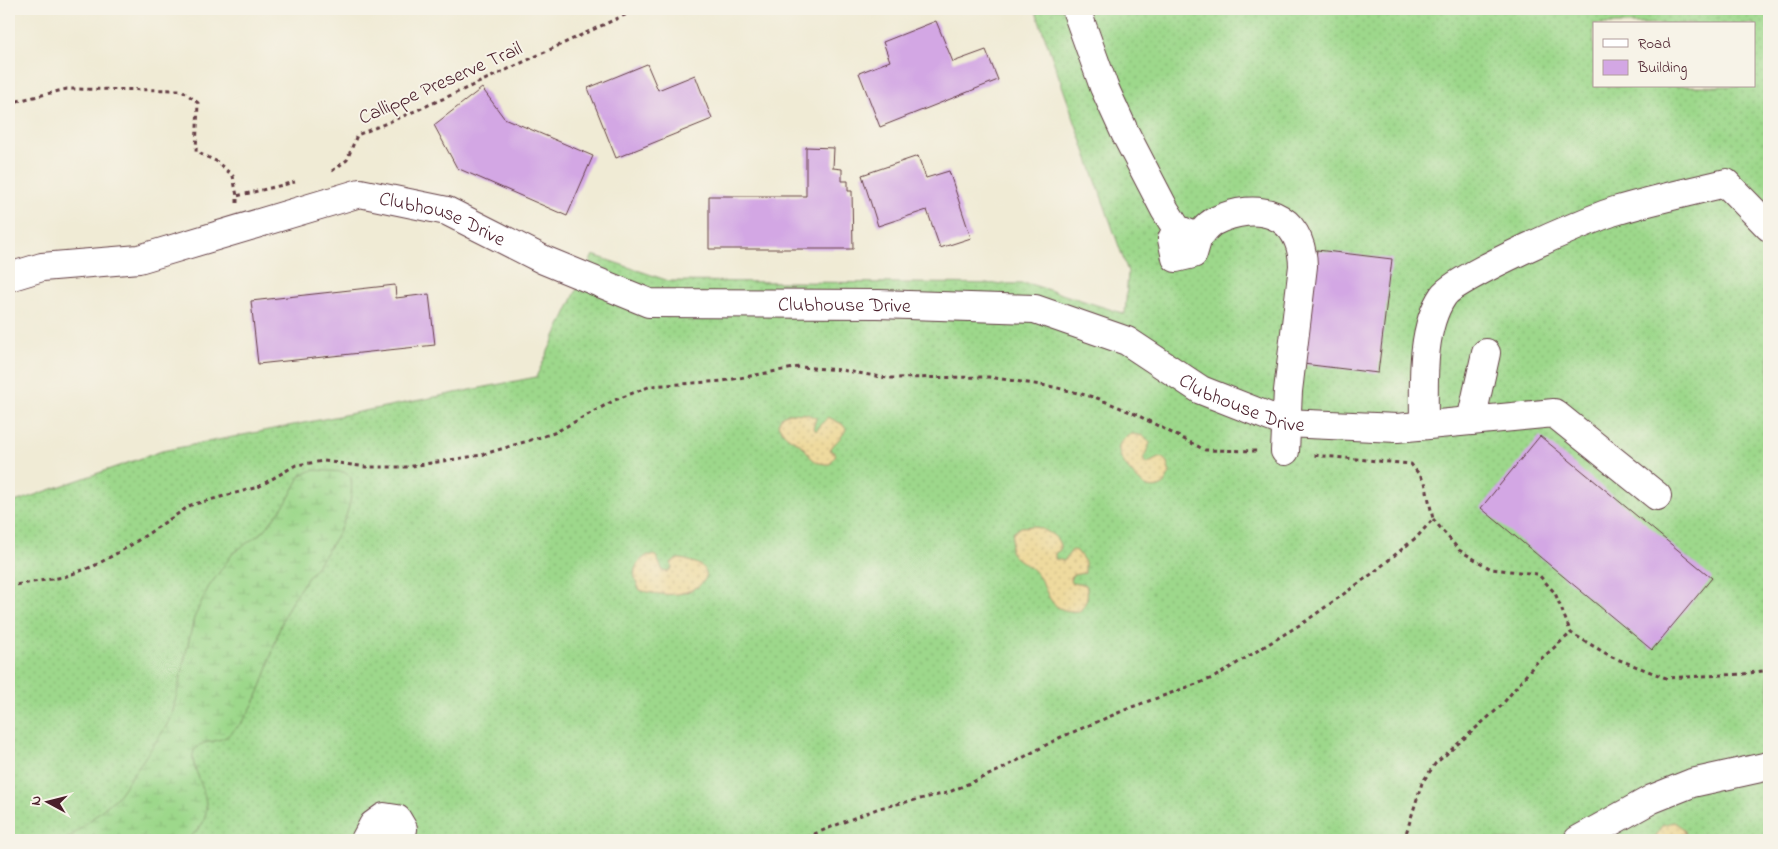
<svg xmlns="http://www.w3.org/2000/svg" width="1778" height="849" viewBox="0 0 1778 849" font-family="'Indie Flower',sans-serif">
  <style>
    .grass { fill: url(#grass-dots); stroke: #747c5b; fill-rule: evenodd }
    .wetland { fill: url(#wetland-marsh); stroke: #747c5b }
    .sand { fill: url(#sand-dots); stroke: #9c7c64 }
    .building { fill: #d3a7e4 }
    .lines { fill: none; stroke-linecap: round; stroke-linejoin: round }
    .minor-casing { stroke: #633e44; stroke-width: 30 }
    .path { stroke: #633e44; stroke-width: 3; stroke-dasharray: 4 4; stroke-linecap: butt }
    .minor { stroke: #fff; stroke-width: 28 }
    .labels { text-anchor: middle; stroke-width: 4; stroke-linejoin: round; paint-order: stroke }
    .street-label { font-size: 20px; fill: #4a1f2b; stroke: #f7f3e8 }
  </style>
  <defs>
    <pattern id="grass-dots" width="8" height="8" patternUnits="userSpaceOnUse" patternTransform="scale(1.25)"><rect width="8" height="8" fill="#9dd88b"/><path d="M2 2h.1M6 6h.1" fill="none" stroke="#89b978" stroke-width="1.8" stroke-linecap="round"/></pattern>
    <pattern id="wetland-marsh" width="20" height="14" patternUnits="userSpaceOnUse" patternTransform="scale(1.25)"><rect width="20" height="14" fill="#9dd88b"/><path d="M1 5h8M5 5V1M11 12h8M15 12V8" fill="none" stroke="#89b978"/></pattern>
    <pattern id="sand-dots" width="8" height="8" patternUnits="userSpaceOnUse" patternTransform="scale(1.25)"><rect width="8" height="8" fill="#eeda9e"/><path d="M2 2h.1M6 6h.1" fill="none" stroke="#cebb88" stroke-width="1.8" stroke-linecap="round"/></pattern>
  </defs>
  <rect width="100%" height="100%" fill="#f7f3e8"/>
  <filter id="ink" filterUnits="userSpaceOnUse"><feTurbulence type="fractalNoise" baseFrequency=".02" numOctaves="2"/><feDisplacementMap in="SourceGraphic" scale="10" xChannelSelector="R" yChannelSelector="G"/><feConvolveMatrix kernelMatrix="1 2 1 2 8 2 1 2 1" color-interpolation-filters="sRGB"/></filter>
  <filter id="wash" filterUnits="userSpaceOnUse"><feTurbulence type="fractalNoise" baseFrequency=".0096" numOctaves="4" result="noise"/><feDisplacementMap in="SourceGraphic" scale="20" xChannelSelector="R" yChannelSelector="G"/><feGaussianBlur stdDeviation="1.12" result="paint"/><feColorMatrix in="noise" values="0 0 0 0 0 0 0 0 0 0 0 0 0 0 0 0 0 1.4 0 .05"/><feComposite in="paint" operator="in"/></filter>
  <g filter="url(#wash)">
    <rect width="100%" height="100%" fill="#f0ebd5"/>
    <path class="grass" d="M1035 9H1769V840H9V504L162 451 536 377 593 255 669 281 1030 284 1125 314 1128 272ZM1594 24H1754V86H1594Z"/>
    <path class="wetland" d="M313 470 344 472 351 477C358 530 305 571 285 614 270 650 266 692 241 723 237 727 230 735 224 738 214 743 200 740 194 751 187 765 214 796 204 820 202 827 192 835 187 840H67L117 797 164 730 172 715 194 618 208 588 233 553 264 531 287 501 301 475Z"/>
    <path class="sand" d="M789 413 807 414 816 418 813 428 816 431 828 417 842 424 846 429C841 440 834 442 830 450L836 454 830 464C824 464 819 464 814 460 810 458 808 452 804 448 792 436 788 442 778 424L782 416Z
      M1132 434 1144 436 1150 443 1143 459 1146 464 1161 457 1166 461 1170 473 1163 485C1148 493 1140 482 1131 472 1120 459 1110 443 1132 434Z
      M1034 526C1044 530 1062 536 1060 550L1055 553V559L1064 561 1072 550 1077 551 1085 562V573L1072 575 1070 581 1072 584 1079 583 1086 585C1089 596 1087 602 1080 611 1044 614 1050 586 1034 571 1027 563 1016 561 1010 551L1013 533 1021 527Z
      M648 555 656 556 663 571 667 572 672 568 671 563C677 557 682 559 689 561 719 569 705 587 683 593 672 596 651 594 640 590 631 574 633 564 648 555Z
      M1674 822 1684 829 1688 840H1654L1662 825Z"/>
    <g id="blocks">
      <path class="building" d="M936 21 953 62 986 50 998 80 880 127 859 73 890 61 883 42Z
        M647 64 658 90 695 75 712 119 616 158 588 88Z
        M482 88 504 118 593 156 567 216 457 168 434 125Z
        M806 147 834 148 833 168 842 169V181H848V191H852L853 249H709V196H806Z
        M918 156 926 178 949 171 971 238 940 248 927 210 878 226 862 175Z
        M1317 250 1392 259 1378 373 1303 364Z
        M395 285 396 298 429 294 435 345 258 364 251 301Z
        M1540 436 1712 578 1652 650 1481 508Z"/>
    </g>
  </g>
  <g filter="url(#ink)">
    <use href="#blocks" fill-opacity="0" stroke="#633e44" stroke-width="1"/>
    <g class="lines">
      <g class="minor-casing">
        <g id="minor">
          <path d="M1076 9 1104 87 1125 133 1165 210 1177 229 1198 237 1193 254 1176 258 1172 239 1177 229"/>
          <path d="M1198 237C1203 232 1208 224 1215 221 1257 200 1302 213 1303 266L1288 391 1285 451"/>
          <path id="s1" d="M9 277 42 267 139 259 360 193 447 211 544 260 649 303 878 304 1035 309 1127 341 1201 390 1285 423 1397 428 1554 413 1657 496"/>
          <path d="M1471 421 1486 353"/>
          <path d="M1424 425C1424 386 1420 330 1443 296 1455 277 1589 219 1615 211 1652 200 1689 192 1726 183L1769 227"/>
          <path d="M365 840 373 825 384 817 397 819 403 829 383 840"/>
          <path d="M1578 840 1652 799 1692 783 1769 766"/>
        </g>
      </g>
      <path class="path" d="M9 103 67 89 182 90 198 103 196 152 216 161 233 176 237 196
        M332 171 347 160 357 135C453 97 545 51 638 9
        M237 203V196L295 182
        M1433 519 1459 550 1491 569 1538 574 1555 593 1571 633 1612 657 1666 678 1743 674 1769 670
        M9 586 64 577 94 566 128 547 191 505 258 487 296 465 324 461 366 467H406L481 455 554 433 615 400 651 386 723 381 799 367 841 370 887 378 989 377 1054 387 1097 398 1135 414 1205 450 1258 451
        M799 840 879 808 947 793 1000 770 1059 738 1132 707 1213 678 1306 621 1373 573 1418 536 1433 519 1425 482 1411 464 1312 455
        M1404 840 1422 783 1435 764 1501 706 1535 664 1571 633"/>
      <use href="#minor" class="minor"/>
    </g>
  </g>
  <g class="labels">
    <g class="street-label">
      <text transform="translate(440 82) rotate(-24)" y="7">Callippe Preserve Trail</text>
      <text dy="7" stroke="none"><textPath href="#s1" startOffset="449">Clubhouse Drive</textPath></text>
      <text dy="7" stroke="none"><textPath href="#s1" startOffset="869">Clubhouse Drive</textPath></text>
      <text dy="7" stroke="none"><textPath href="#s1" startOffset="1289">Clubhouse Drive</textPath></text>
    </g>
  </g>
  <rect width="1778" height="849" fill="none" stroke="#f7f3e8" stroke-width="30"/>
  <rect x="1593" y="22" width="162" height="65" fill="#f7f3e8" stroke="#b29e9c"/>
  <rect x="1603" y="39" width="25" height="8" fill="#ffffff" stroke="#b29e9c"/>
  <text x="1638" y="48" font-size="15" fill="#4a1f2b">Road</text>
  <rect x="1603" y="60" width="25" height="15" fill="#d3a7e4" stroke="#b29e9c"/>
  <text x="1638" y="72" font-size="15" fill="#4a1f2b">Building</text>
  <g transform="translate(48 802) rotate(277)" stroke="#f7f3e8" stroke-width="4" paint-order="stroke">
  <path d="M0-4L9 19L0 12L-9 19Z" fill="#4a1f2b"/>
  <text y="-8" font-size="14" font-weight="bold" text-anchor="middle" fill="#4a1f2b">N</text>
  </g>
</svg>
